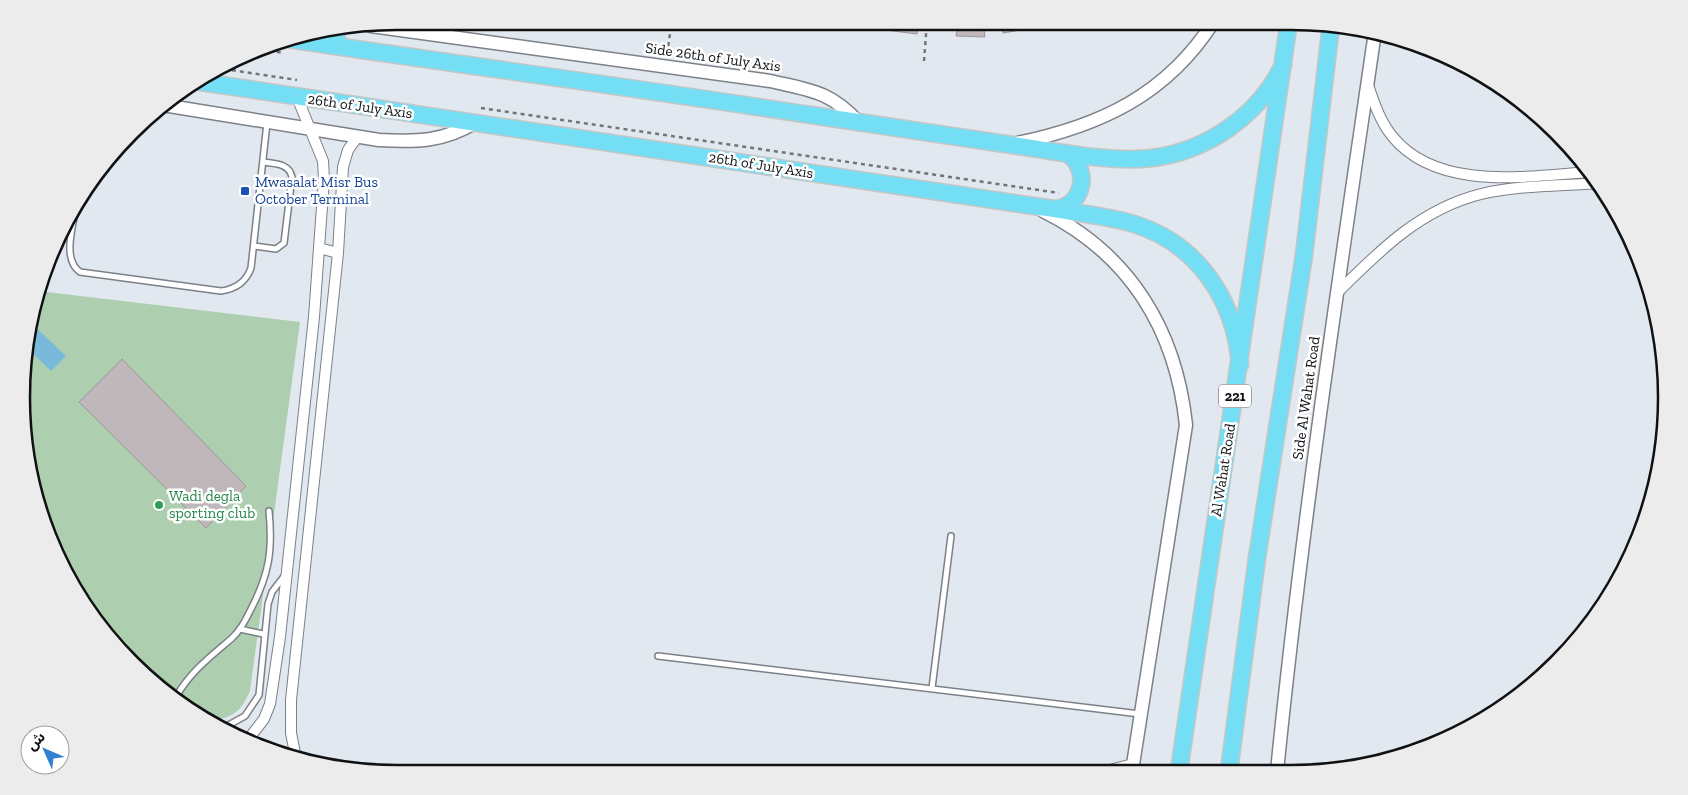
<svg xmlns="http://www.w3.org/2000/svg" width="1688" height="795" viewBox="0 0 1688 795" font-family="'Zilla Slab','Noto Sans Arabic',serif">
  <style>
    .green { fill: #aecfaf }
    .water { fill: #79badb }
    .building { fill: #c0b7bb; stroke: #9f969a }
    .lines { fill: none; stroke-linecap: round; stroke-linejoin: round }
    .service-casing { stroke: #7c8188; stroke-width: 8 }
    .minor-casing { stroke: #7c8188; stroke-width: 12 }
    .tertiary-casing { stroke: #7c8188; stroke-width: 15 }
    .trunk-casing { stroke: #c5c6c6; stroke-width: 19 }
    .path { stroke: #72757a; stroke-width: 2.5; stroke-dasharray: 4 4; stroke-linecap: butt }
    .service { stroke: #fff; stroke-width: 5 }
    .minor { stroke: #fff; stroke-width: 10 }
    .tertiary { stroke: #fff; stroke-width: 12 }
    .trunk { stroke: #74def4; stroke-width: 16 }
    .transit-dot { fill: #1a4fb4; stroke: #fff; stroke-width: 2 }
    .leisure-dot { fill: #2e9e5b; stroke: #fff; stroke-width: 2 }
    .labels { text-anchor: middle; stroke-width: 5; stroke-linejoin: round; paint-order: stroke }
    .shield { fill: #fff; stroke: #57585a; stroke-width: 1 }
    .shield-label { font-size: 14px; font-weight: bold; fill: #0f1113 }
    .street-label { font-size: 15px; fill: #0f1113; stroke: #fff }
    .transit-label { font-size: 15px; fill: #164399; stroke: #fff; text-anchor: start }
    .leisure-label { font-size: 15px; fill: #27864d; stroke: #fff; text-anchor: start }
    .rim { fill: none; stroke: #0f1113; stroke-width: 2.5 }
  </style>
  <rect width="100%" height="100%" fill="#e2e8ef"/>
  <path class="green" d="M38 291 300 322 250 691C241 711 236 715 214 721L149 680 99 626 60 564 24 446 29 324Z"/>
  <path class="water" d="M29 321 66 356 51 371 28 349Z"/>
  <path class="building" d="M871 21H919L917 34 870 28Z
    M958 21H983L985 37 956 36Z
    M1001 21H1039V27L1003 33Z
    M122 359 246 486 206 528 79 402Z"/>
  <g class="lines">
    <g class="service-casing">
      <path id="service" d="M77 203C74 222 61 259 80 272L221 291C236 289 246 282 251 268L267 123
        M254 246 276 249 284 243 292 177C289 163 275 164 263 162
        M240 629 263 634
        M658 656 1140 714
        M932 688 951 536
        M176 697C190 672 210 657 231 639 240 631 245 621 250 611 269 575 273 551 269 511
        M225 727 245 716 259 695 268 604 272 592 285 575"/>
    </g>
    <g class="minor-casing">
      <path id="minor" d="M1368 85C1374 103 1380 121 1392 136 1437 192 1528 176 1590 172
        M319 248 338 253
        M1338 292C1380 250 1421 209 1481 194 1519 185 1560 186 1599 183
        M247 741 264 719 270 704 280 637 314 317 324 179 323 161 297 97
        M296 758 291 733V700L338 253 343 167 348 150 358 136
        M1106 771 1133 764"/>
    </g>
    <g class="tertiary-casing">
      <path id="tertiary" d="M371 26 770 81C810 90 831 91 860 124
        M163 105 379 140C417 142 443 142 476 122
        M1017 143C1100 126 1167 95 1214 21
        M1043 211C1130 254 1176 330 1186 425L1132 771
        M1277 771C1302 523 1339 278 1375 32"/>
    </g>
    <g class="trunk-casing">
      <path id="trunk" d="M288 39C462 65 637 88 811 115 878 125 945 135 1012 145 1056 151 1109 163 1152 158 1208 151 1259 115 1283 65
        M336 46 337 31
        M201 82 1054 209C1080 214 1108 216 1134 224 1198 244 1235 300 1240 365
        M1054 209C1084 207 1091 169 1067 153
        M1179 771 1289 21
        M1229 771 1257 558 1304 255 1331 25"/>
    </g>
    <path class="path" d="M261 49 283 53
      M667 54 672 21
      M924 61 927 21
      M224 69 297 80
      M481 108 1059 193"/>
    <use href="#service" class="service"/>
    <use href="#minor" class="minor"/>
    <use href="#tertiary" class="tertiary"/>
    <use href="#trunk" class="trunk"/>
  </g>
  <rect class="transit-dot" x="240" y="186" width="10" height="10" rx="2.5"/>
  <circle class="leisure-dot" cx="159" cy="505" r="5"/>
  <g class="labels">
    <rect class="shield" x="1219" y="384.5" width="32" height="23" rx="4"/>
    <g class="shield-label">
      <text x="1235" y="401">221</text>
    </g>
    <g class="street-label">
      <text transform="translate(713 57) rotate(8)" y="5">Side 26th of July Axis</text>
      <text transform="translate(360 106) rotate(8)" y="5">26th of July Axis</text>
      <text transform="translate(761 165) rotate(9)" y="5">26th of July Axis</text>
      <text transform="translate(1306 398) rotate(-82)" y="5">Side Al Wahat Road</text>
      <text transform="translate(1223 470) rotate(-81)" y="5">Al Wahat Road</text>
    </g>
    <g class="transit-label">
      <text x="255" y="187">Mwasalat Misr Bus<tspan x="255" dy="17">October Terminal</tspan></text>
    </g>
    <g class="leisure-label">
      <text x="169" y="501">Wadi degla<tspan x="169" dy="17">sporting club</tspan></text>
    </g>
  </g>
  <path d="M0 0H1688V795H0ZM397 30H1291A367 367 0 0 1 1658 397V398A367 367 0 0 1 1291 765H397A367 367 0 0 1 30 398V397A367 367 0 0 1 397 30Z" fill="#ececec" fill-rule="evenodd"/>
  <path class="rim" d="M397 30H1291A367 367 0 0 1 1658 397V398A367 367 0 0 1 1291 765H397A367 367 0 0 1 30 398V397A367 367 0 0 1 397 30Z"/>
  <g transform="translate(45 750) rotate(315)"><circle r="24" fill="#ffffff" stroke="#9fa0a1"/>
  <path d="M0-4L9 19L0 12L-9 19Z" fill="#3281d1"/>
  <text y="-8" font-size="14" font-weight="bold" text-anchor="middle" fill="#0f1113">ش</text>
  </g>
</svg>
